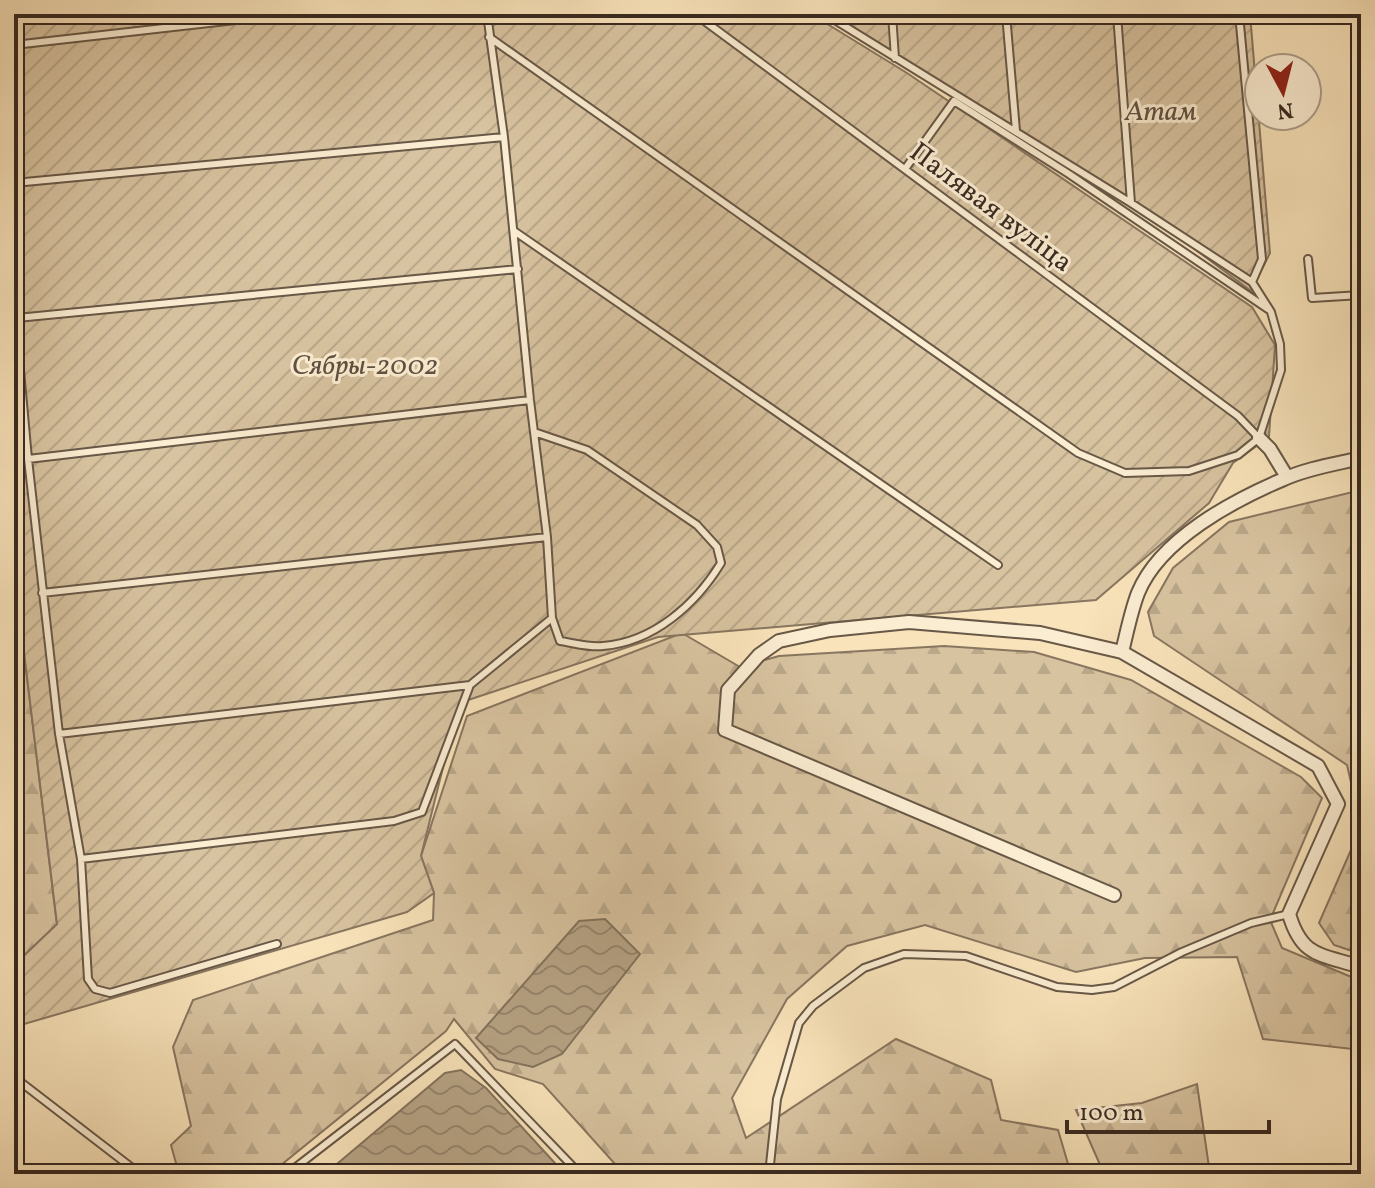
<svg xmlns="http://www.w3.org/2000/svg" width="1375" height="1188" viewBox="0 0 1375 1188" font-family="Vollkorn,serif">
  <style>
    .forest { fill: url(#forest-firs); stroke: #887660; stroke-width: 2 }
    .garden { fill: url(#garden-furrows); stroke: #887660; stroke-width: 2 }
    .water { fill: url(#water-waves); stroke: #84735e; stroke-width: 2 }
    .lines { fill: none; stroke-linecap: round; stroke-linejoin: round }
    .service-casing { stroke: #685847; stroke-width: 10 }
    .minor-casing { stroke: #685847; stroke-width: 16 }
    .service { stroke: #fbedd2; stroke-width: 6 }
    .minor { stroke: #fbedd2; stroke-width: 12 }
    .labels { text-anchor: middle; stroke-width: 6; stroke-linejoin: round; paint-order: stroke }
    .park-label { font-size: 28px; font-style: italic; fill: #605041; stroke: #fbedd2 }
    .street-label { font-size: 28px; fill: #382921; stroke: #fbedd2 }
  </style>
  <defs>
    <pattern id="forest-firs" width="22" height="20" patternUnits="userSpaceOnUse" patternTransform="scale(2)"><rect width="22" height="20" fill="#d8c3a0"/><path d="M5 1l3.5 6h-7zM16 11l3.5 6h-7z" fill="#baa88a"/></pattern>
    <pattern id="garden-furrows" width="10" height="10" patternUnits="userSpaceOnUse" patternTransform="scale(2)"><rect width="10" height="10" fill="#d8c3a0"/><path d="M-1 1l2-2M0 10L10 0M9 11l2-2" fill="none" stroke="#baa88a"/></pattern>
    <pattern id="water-waves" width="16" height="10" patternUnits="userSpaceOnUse" patternTransform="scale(2)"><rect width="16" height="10" fill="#b7a486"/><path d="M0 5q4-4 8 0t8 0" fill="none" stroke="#96866d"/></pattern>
  </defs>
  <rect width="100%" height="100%" fill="#f9e3ba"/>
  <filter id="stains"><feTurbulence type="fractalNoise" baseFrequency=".0025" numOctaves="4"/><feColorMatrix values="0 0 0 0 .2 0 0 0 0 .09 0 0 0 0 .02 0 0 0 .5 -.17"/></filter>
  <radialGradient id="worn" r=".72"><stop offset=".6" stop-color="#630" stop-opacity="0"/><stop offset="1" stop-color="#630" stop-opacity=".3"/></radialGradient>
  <path class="forest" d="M1361 490V826L1347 765 1154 636 1148 612 1173 568 1229 522Z
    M14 570 57 925 14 965Z
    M682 633 740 667 779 656 944 646 1034 652 1131 680 1301 777 1322 798 1270 920 1282 948 1361 981V1050L1263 1039 1237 957 1145 958 1076 972 925 925 847 946 787 999 732 1098 746 1138 896 1039 991 1080 1001 1120 1058 1130 1071 1174H624L543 1084 495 1069 454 1019 446 1031 281 1165 242 1174H179L171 1145 191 1126 173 1047 193 1000 433 920 434 893 421 856 467 716Z
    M1361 827V954L1334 945 1319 923Z
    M1197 1084 1210 1174H1104L1076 1110 1142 1103Z"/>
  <path class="garden" d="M14 14H811L907 73 1252 307 1275 345 1269 437 1233 463 1209 503 1096 600 658 637 459 703 421 856 434 893 407 912 14 1027V965L57 924 14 570Z
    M823 14H1250L1270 253 1251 291 1141 209Z"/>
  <path class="water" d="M605 919 640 954 562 1054 533 1067 498 1059 476 1038 579 921Z
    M461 1070 486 1088 565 1174H325L445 1073Z"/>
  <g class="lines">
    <g class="service-casing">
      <path id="service" d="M695 14 1238 416 1259 438
        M825 14 1131 203 1252 282
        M892 14 895 58
        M1006 14 1016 131
        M1117 14 1131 203
        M489 37 1078 453 1125 473 1189 471 1238 455 1259 438 1281 370 1280 344 1271 312 1252 282 1262 259 1239 14
        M14 45 288 14
        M905 169 954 101 1069 174 1268 309
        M14 183 504 137
        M514 231 998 565
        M1308 259 1312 298 1361 295
        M14 304 28 459 59 734 81 859 88 979 95 989 110 993 277 944
        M17 318 518 269
        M534 432 587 450 697 525 717 547 721 563C696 604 654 642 603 646 590 648 574 643 560 641L552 618
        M28 459 530 400
        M42 593 547 537
        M59 734 470 685
        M81 859 394 821 422 812 470 685 552 618 547 537 530 400 504 137 487 14
        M14 1077 140 1174
        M287 1174 455 1044 580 1174
        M769 1174 777 1099 799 1023 813 1006 864 968 904 954 966 956 1057 987 1092 990 1114 987 1182 952 1251 923 1289 914"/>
    </g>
    <g class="minor-casing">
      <path id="minor" d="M1259 438 1270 449 1287 477
        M1122 652C1127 632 1131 611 1138 593 1160 539 1234 500 1284 479 1308 468 1336 464 1361 458
        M1114 895 725 730 728 690 759 655 779 641 830 630 909 622 1040 633 1122 652 1318 766 1338 804 1289 914C1302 958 1321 954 1361 967"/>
    </g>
    <use href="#service" class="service"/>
    <use href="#minor" class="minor"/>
  </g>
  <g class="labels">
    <g class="park-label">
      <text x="1161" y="120">Атам</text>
      <text x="365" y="374">Сябры-2002</text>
    </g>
    <g class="street-label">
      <text transform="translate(992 206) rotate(37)" y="10">Палявая вуліца</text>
    </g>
  </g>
  <rect width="1375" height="1188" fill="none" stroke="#f9e3ba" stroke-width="48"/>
  <rect x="16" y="16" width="1343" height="1156" fill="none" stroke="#382921" stroke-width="4"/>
  <rect x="24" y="24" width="1327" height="1140" fill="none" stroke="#382921" stroke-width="2"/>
  <g transform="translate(1283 92) rotate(173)"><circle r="38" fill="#fbedd2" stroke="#ad9f8b" stroke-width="2"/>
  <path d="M0-6L14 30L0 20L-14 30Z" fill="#8f2418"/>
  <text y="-12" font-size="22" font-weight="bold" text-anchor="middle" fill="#382921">N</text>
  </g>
  <path d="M1067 1120v12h202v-12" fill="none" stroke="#382921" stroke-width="4"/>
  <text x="1079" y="1120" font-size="24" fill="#382921" stroke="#fbedd2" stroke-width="6" paint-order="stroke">100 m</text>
  <rect width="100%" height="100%" filter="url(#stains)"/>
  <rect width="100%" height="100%" fill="url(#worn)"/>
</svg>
